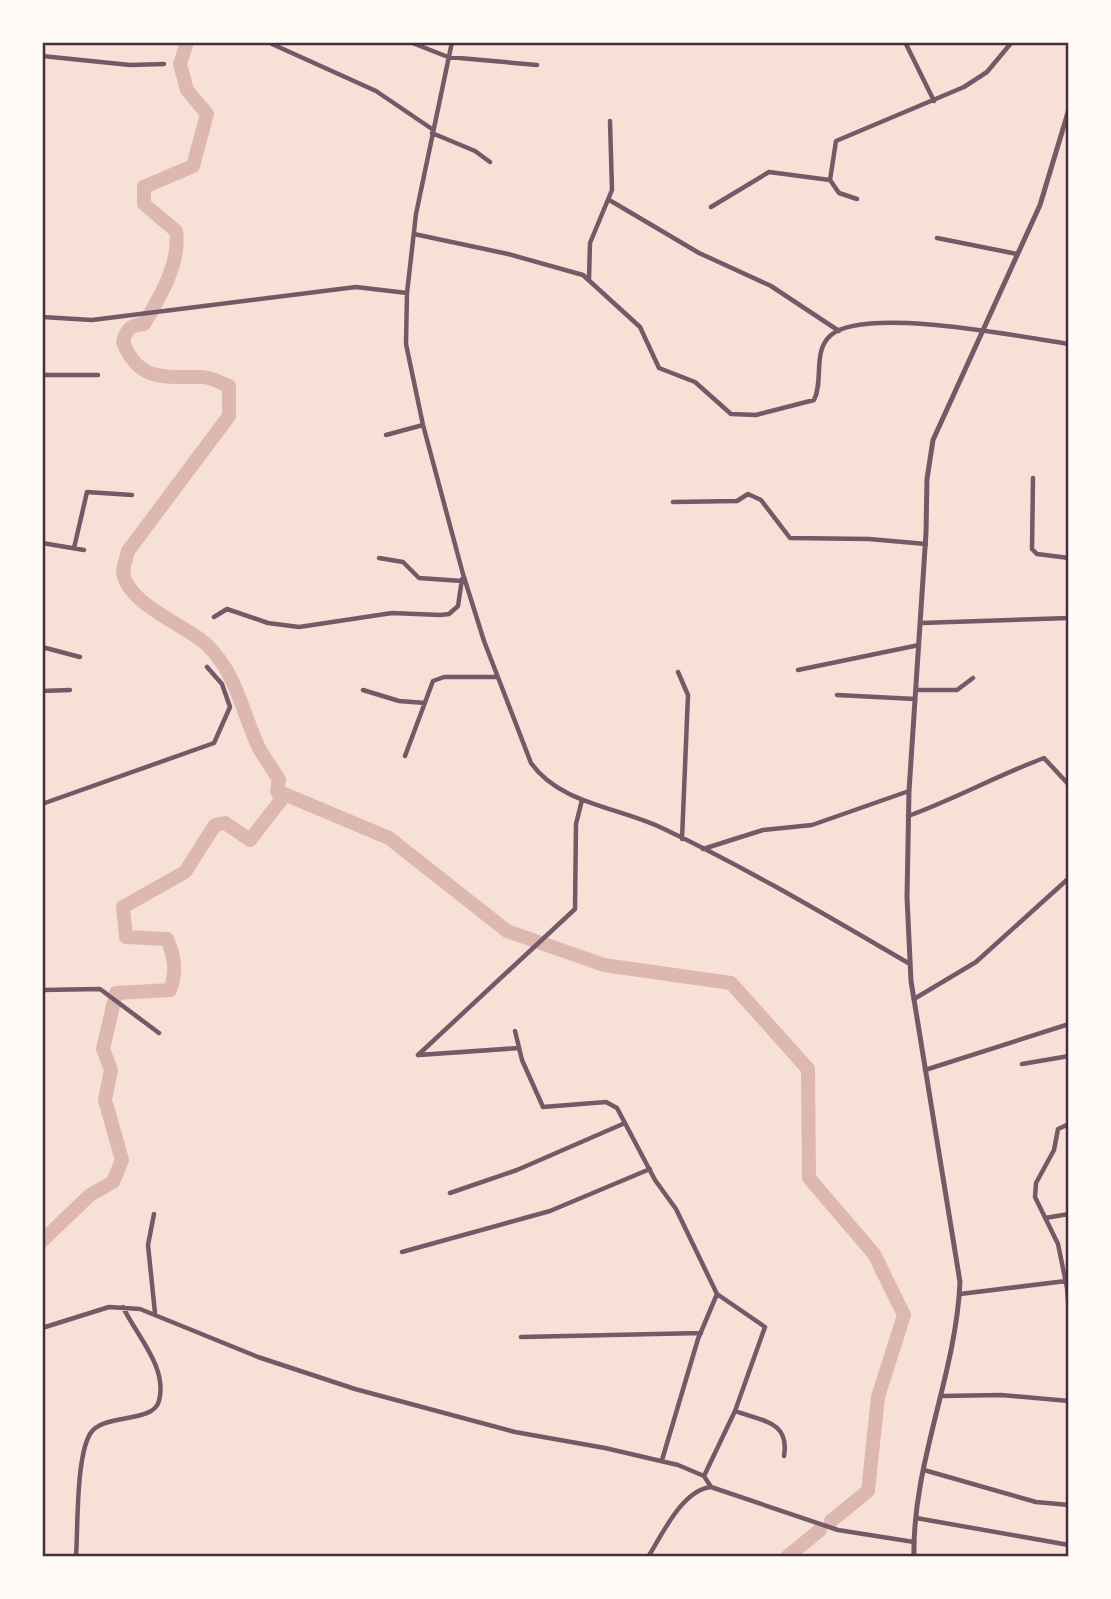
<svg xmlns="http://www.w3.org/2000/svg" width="1111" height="1599" viewBox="0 0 1111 1599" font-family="'Golos Text',sans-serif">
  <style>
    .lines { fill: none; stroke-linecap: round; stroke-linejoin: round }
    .river { stroke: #dcb8b0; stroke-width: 14 }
    .minor { stroke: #755966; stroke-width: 4.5 }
    .tertiary { stroke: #755966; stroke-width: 5 }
    .neatline { fill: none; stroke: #4a2c40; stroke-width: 2.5 }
  </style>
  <rect width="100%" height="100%" fill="#f7e1d7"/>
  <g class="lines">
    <path class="river" d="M277 791 389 838 507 931 604 965 731 983 808 1069 809 1178 874 1254 904 1315 878 1397 868 1491 831 1521
      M42 1241 90 1195 113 1182 122 1160 105 1100 111 1070 103 1049 116 993 170 990C177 971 175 958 167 939L126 937 123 907 185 872 215 825 225 823 250 840 281 800 277 791 279 780C273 769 265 759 259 748 242 713 237 673 206 644 185 625 127 604 123 572 123 566 127 557 128 551L229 416V386C221 383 211 377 202 377 166 376 139 383 123 342 126 329 131 325 144 324 160 297 181 262 176 231L144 204V187L193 166 207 114 187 90 180 64 187 42
      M787 1557 820 1530"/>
    <path class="minor" d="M410 42 448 57 537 65
      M452 42 416 214 407 293 406 344 423 425 463 574 484 641 531 763C560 804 618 807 662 828 747 868 829 917 910 964
      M905 42 934 101
      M272 44 376 91 432 129
      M42 56 130 65 164 64
      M432 133 475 151 490 162
      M830 180 836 141 964 87 987 72 1012 42
      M611 201 699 253 771 286 839 331
      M711 207 769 172 830 180 839 193 857 199
      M414 234 508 254 583 275 640 327 659 368 695 382 731 414 756 415 814 400C824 381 812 351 831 335 866 306 1022 337 1069 344
      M937 238 1017 254
      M589 279 590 243 612 190 610 121
      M42 317 92 320 356 287 407 293
      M42 375H98
      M386 435 423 425
      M1033 478 1032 549 1037 554 1069 558
      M673 502 737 501 748 494 761 500 790 538 869 539 926 544
      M42 543 84 550
      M74 548 87 492 132 495
      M379 558 403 562 419 578 462 581
      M214 617 227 609 268 623 299 627 392 613 440 615 449 614 458 606 462 579
      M921 623 1069 618
      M42 647 80 657
      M798 670 919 645
      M678 672 688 695 682 839
      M363 690 399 701 425 703
      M916 690H957L973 678
      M42 691 70 690
      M837 695 915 699
      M405 756 433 681 444 677H497
      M42 804 214 743 230 707 222 684 207 667
      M908 816C955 799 998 775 1044 758L1069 785
      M703 849 763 830 812 825 909 791
      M42 990 100 989 159 1033
      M914 999 976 962 1069 878
      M515 1031 522 1060 543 1107 606 1102 617 1108 655 1180 676 1209 717 1294 765 1327 735 1411 704 1476
      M418 1055 575 909 576 824 582 800
      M419 1055 519 1048
      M1022 1064 1069 1056
      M925 1070 1069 1024
      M1069 1124 1058 1129 1054 1150 1036 1183 1035 1197 1058 1244 1067 1288 1069 1314
      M450 1193 517 1170 625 1123
      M154 1214 148 1245 155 1313
      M1045 1218 1069 1214
      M402 1252 550 1211 650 1169
      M960 1294 1066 1281
      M42 1328 109 1307 140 1309 258 1357 355 1389 515 1432 605 1448 678 1465 704 1476 711 1487
      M521 1337 701 1333
      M941 1396 1001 1395 1069 1401
      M735 1411C762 1421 790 1421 784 1456
      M662 1460 698 1339 717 1294
      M924 1470 1036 1502 1069 1505
      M916 1518 1069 1545
      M76 1557C78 1527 76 1458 90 1434 102 1413 153 1424 159 1401 168 1367 136 1335 123 1307
      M648 1557C662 1535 682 1490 711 1487L838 1530 914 1542"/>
    <path class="tertiary" d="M914 1557C912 1464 956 1375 960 1282L911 981 907 897 909 791 926 533 927 479 933 440 1040 205 1069 109"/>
  </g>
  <rect width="1111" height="1599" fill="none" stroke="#fffaf5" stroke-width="88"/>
  <rect x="44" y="44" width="1023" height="1511" class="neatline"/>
</svg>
